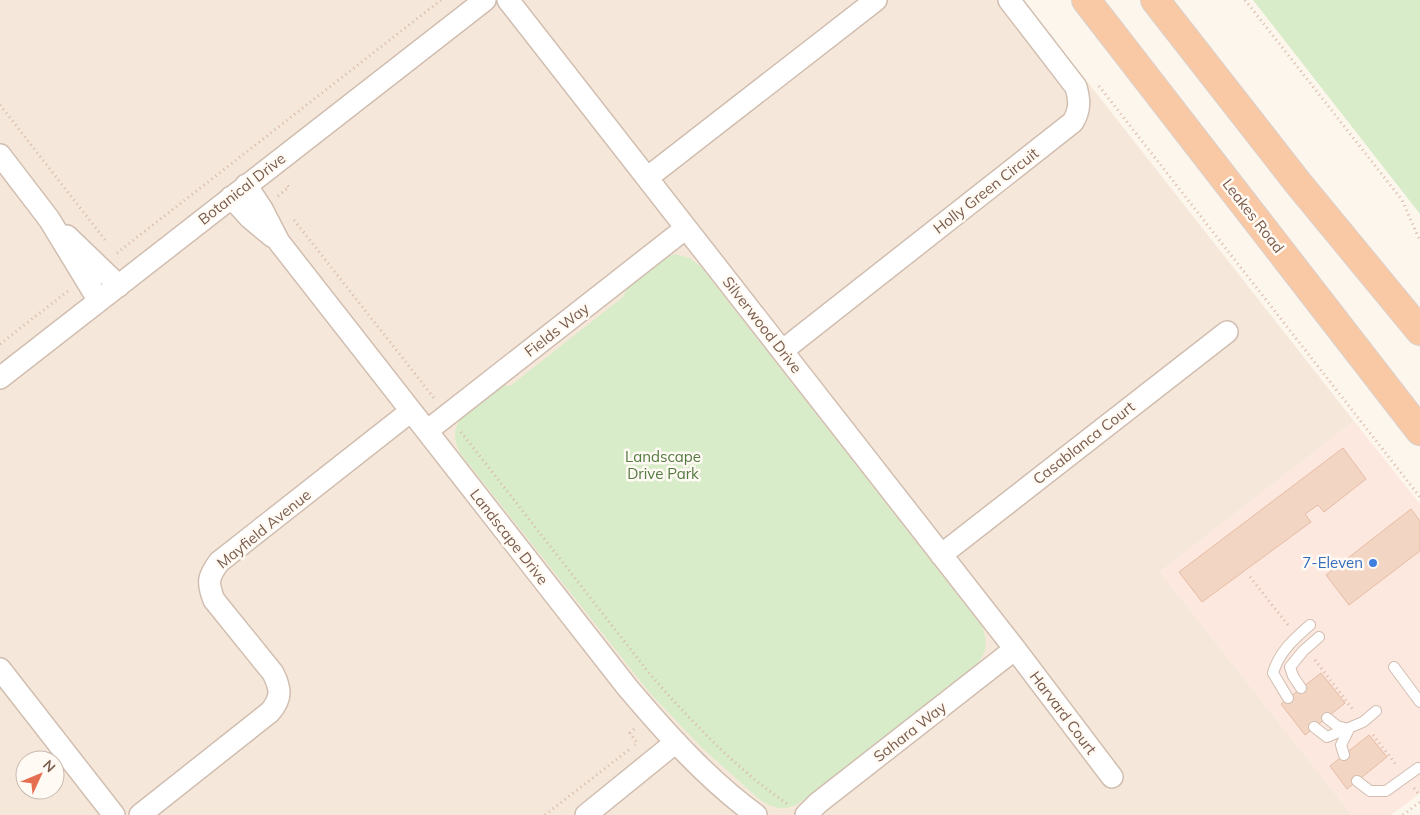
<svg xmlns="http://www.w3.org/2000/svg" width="1420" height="815" viewBox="0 0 1420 815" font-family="Mulish,sans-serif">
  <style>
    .residential { fill: #f5e8da; fill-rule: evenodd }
    .commercial { fill: #fde8e0 }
    .green { fill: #d8ecc9 }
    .building { fill: #f3d5c3; stroke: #e6bba3 }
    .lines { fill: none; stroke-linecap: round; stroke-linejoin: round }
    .service-casing { stroke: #d1beb0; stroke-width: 12 }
    .minor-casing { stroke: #d1beb0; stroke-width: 24 }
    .trunk-casing { stroke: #dad1cd; stroke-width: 30 }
    .path { stroke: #d9b8a5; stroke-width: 3; stroke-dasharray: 1 4; stroke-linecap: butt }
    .service { stroke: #fff; stroke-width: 10 }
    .minor { stroke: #fff; stroke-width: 21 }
    .trunk { stroke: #f9c8a4; stroke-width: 28 }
    .shop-dot { fill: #3f7fe0; stroke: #fffaf3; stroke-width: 2 }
    .labels { text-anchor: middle; stroke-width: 5; stroke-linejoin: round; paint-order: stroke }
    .street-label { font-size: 15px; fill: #7a5c4d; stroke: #fffaf3 }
    .park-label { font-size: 15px; fill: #537a41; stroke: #fffaf3 }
    .shop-label { font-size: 15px; fill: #366cbe; stroke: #fffaf3; text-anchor: end }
  </style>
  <rect width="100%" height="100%" fill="#fdf6ec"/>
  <path class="residential" d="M0 0H1023L1354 421 1160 572 1352 815H0ZM25 760H55V790H25Z"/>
  <path class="commercial" d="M1354 421 1420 504V793L1391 815H1352L1160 572Z"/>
  <path class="green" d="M1253 0H1420V214Z
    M675 254 690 258 701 267 981 625C989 641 987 655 974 667L804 800C786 812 775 810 759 799L701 747 649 692 460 453C449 430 457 420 475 406 484 399 492 392 500 385L510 386 623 297 628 286 661 260Z"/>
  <path class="building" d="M1343 448 1366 479 1324 512 1318 505 1305 514 1311 522 1202 602 1179 572Z
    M1411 509 1420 521V551L1349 605 1326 575Z
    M1321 673 1345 703 1305 735 1281 704Z
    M1369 735 1387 757 1347 789 1330 766Z"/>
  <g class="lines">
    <g class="service-casing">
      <path id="service" d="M1394 667 1420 702
        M1301 688 1293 676 1290 667 1303 651 1319 637
        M1288 698 1273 673C1279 652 1294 639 1310 625
        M1327 718 1337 726 1349 729 1341 745 1344 755
        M1314 727 1327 737 1363 722 1376 711
        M1357 781 1370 791H1386L1418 768"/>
    </g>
    <g class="minor-casing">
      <path id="minor" d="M508 0 1015 649 1112 777
        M0 155 49 219 99 301
        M647 178 876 0
        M246 185 262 209 279 242 627 687C666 733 707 779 756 815
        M231 197 250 218 273 237
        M67 236 119 286
        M782 351 1073 122C1080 110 1080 101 1076 87L1009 0
        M0 378 485 0
        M427 431 686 228
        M941 555 1227 332
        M0 669 114 815
        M140 815 270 712C282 698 281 689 273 673L214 600C207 582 208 577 219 562L411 411
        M586 815 676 742
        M806 815 818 803 1015 649"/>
    </g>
    <g class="trunk-casing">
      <path id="trunk" d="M1086 0 1420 431
        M1155 0 1298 183 1420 331"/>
    </g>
    <path class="path" d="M1245 0 1402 200 1420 241
      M1099 86 1420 497
      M0 105 106 241
      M278 196 289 187 285 183
      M294 220 434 398
      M117 253 441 0
      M0 344 68 291
      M461 432 649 673C689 719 738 771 789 805
      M1250 577 1288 625
      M1315 660 1354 711
      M634 729 630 733 637 743 635 745
      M1373 735 1397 766
      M1414 788 1420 796
      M545 815 630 749
      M1403 815 1420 802"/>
    <use href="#service" class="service"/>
    <use href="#minor" class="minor"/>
    <use href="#trunk" class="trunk"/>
  </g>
  <circle class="shop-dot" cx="1373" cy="563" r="5"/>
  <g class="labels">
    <g class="street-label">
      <text transform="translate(242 189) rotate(-38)" y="5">Botanical Drive</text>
      <text transform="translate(986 191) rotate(-38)" y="5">Holly Green Circuit</text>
      <text transform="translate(1253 216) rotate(52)" y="5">Leakes Road</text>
      <text transform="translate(762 325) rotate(52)" y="5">Silverwood Drive</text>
      <text transform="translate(557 330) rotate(-38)" y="5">Fields Way</text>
      <text transform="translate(1084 443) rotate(-38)" y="5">Casablanca Court</text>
      <text transform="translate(264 529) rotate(-39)" y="5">Mayfield Avenue</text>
      <text transform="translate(509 537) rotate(52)" y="5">Landscape Drive</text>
      <text transform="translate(1063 713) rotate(53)" y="5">Harvard Court</text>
      <text transform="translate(910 732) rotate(-38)" y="5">Sahara Way</text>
    </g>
    <g class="park-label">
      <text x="663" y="462">Landscape<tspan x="663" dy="17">Drive Park</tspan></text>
    </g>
    <g class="shop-label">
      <text x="1363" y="568">7-Eleven</text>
    </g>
  </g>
  <g transform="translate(40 775) rotate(46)"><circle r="24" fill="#fffaf3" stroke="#cabbb1"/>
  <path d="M0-4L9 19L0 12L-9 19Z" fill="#e76f51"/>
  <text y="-8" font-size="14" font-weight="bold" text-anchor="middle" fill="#7a5c4d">N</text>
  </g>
</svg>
